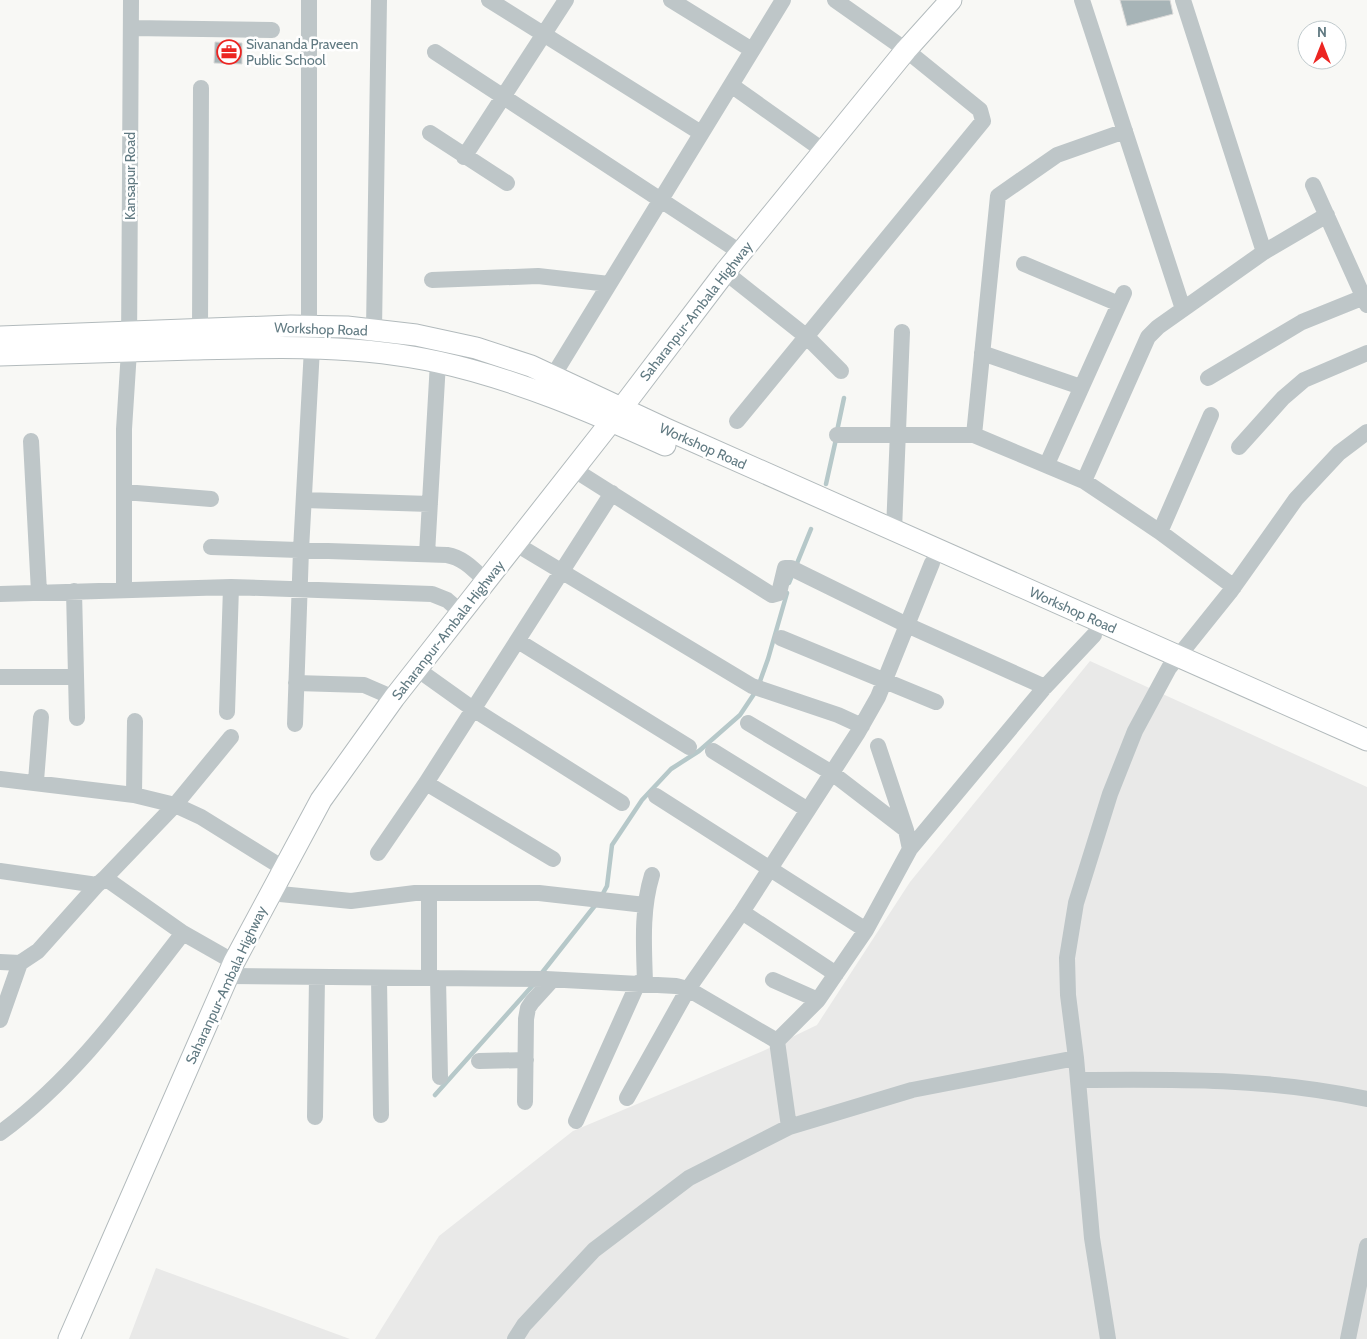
<svg xmlns="http://www.w3.org/2000/svg" width="1367" height="1339" viewBox="0 0 1367 1339" font-family="Cabin,sans-serif">
  <style>
    .built { fill: #e9e9e8 }
    .lines { fill: none; stroke-linecap: round; stroke-linejoin: round }
    .stream { stroke: #b6c8c9; stroke-width: 4.5 }
    .building { fill: #a7b4b7; stroke: #dad9d8 }
    .major-casing { stroke: #b2babc; stroke-width: 23 }
    .minor { stroke: #bec6c8; stroke-width: 16 }
    .major { stroke: #fff; stroke-width: 21 }
    .labels { text-anchor: middle; stroke-width: 5; stroke-linejoin: round; paint-order: stroke }
    .poi-label { font-size: 14px; fill: #617a82; stroke: #fff; text-anchor: start }
    .street-label { font-size: 14px; fill: #617a82; stroke: #fff }
  </style>
  <rect width="100%" height="100%" fill="#f8f8f5"/>
  <path class="built" d="M1090 661 1367 787V1339H375L439 1236 573 1131 763 1051 817 1025 910 882Z
    M156 1268 350 1339H129Z"/>
  <g class="lines">
    <path class="stream" d="M837 431 844 398
      M826 484 836 439
      M789 583 811 529
      M759 684 768 659 787 593
      M601 897 607 886 612 845 642 800 671 769 699 751 740 715 756 691
      M541 974 597 903
      M435 1095 534 984"/>
  </g>
  <path class="building" d="M1120 0H1170L1173 14 1127 26Z
    M215 42 242 43V64L214 63Z"/>
  <g class="lines">
    <g class="major-casing">
      <path id="major" d="M0 337 291 326 347 327 416 335 476 348 531 366 666 429 1367 740
        M0 355C64 353 129 351 193 349 274 347 357 344 438 362 516 379 592 412 665 445
        M69 1339 234 962 321 800 394 698 621 409 725 272 906 50 951 0"/>
    </g>
    <path class="minor" d="M489 0 701 133
      M671 0 752 50
      M1082 0 1183 309
      M131 28 272 30
      M435 52 740 252
      M731 85 824 151
      M430 133 507 183
      M464 157 566 0
      M1313 185 1367 305
      M1264 252 1327 215
      M1024 264 1119 304
      M725 272 807 337 841 371
      M432 280 538 276 609 284
      M200 330 201 88
      M374 330 379 0
      M982 353 1081 387
      M553 376 783 0
      M1208 378 1302 322 1364 297
      M737 421 983 121 980 110 906 50 835 0
      M837 435H974L1084 481 1160 532 1234 587
      M974 435 998 196 1057 155 1125 131
      M31 441 39 592
      M1239 447 1283 398 1304 380 1367 353
      M1047 464 1124 293
      M573 469 772 595 779 593 785 568H791L907 625 1045 687
      M1084 481 1148 337 1158 327 1264 252 1183 0
      M124 492 211 499
      M304 500 430 504
      M894 530 902 332
      M1160 532 1211 415
      M516 544 752 686 838 715 862 726
      M211 547 447 555C464 558 474 570 486 581
      M427 554 438 362
      M124 590V429L129 351 131 0
      M74 591 77 718
      M0 594 231 587 432 594 447 600 461 612
      M781 638 936 702
      M518 641 689 747
      M417 669 473 709 622 803
      M0 677H76
      M296 683 364 685 394 698
      M227 712 231 587
      M748 723 832 773 906 830 910 849
      M295 724 301 550 312 348 309 326V0
      M878 746 906 830
      M713 751 808 810
      M0 779 134 795 175 805 201 817 283 868
      M36 781 41 717
      M426 783 553 859
      M134 795 135 721
      M656 796 866 930
      M378 853 426 783 612 493
      M0 871 97 885 105 878 183 933 234 962
      M105 878 175 805 231 737
      M270 893 351 901 415 893H539L645 905
      M429 893V978
      M742 912 836 974
      M0 962 20 963
      M228 976 546 979 676 986 688 989 777 1041
      M379 978 381 1115
      M438 978 440 1077
      M773 980 818 1000
      M645 983C644 947 641 911 652 875
      M0 1020 20 963 38 951 97 885
      M777 1041 818 1000 866 930 910 849 1045 687 1094 635
      M777 1041 789 1127
      M479 1061 526 1060
      M1078 1080C1175 1079 1272 1078 1367 1099
      M627 1098 688 989 742 912 857 734 878 697 932 563
      M525 1102 526 1019 528 1008 532 1002 552 980
      M315 1117 317 977
      M576 1121 638 983
      M0 1133C74 1079 127 1005 183 933
      M515 1339 524 1325 594 1250 689 1178 789 1127 912 1090 1076 1058
      M1108 1339 1092 1238 1076 1058 1068 995 1067 958 1076 903 1110 794 1135 731 1169 668 1230 592 1296 499 1339 453 1367 432
      M1348 1339 1367 1246"/>
    <use href="#major" class="major"/>
  </g>
  <defs>
    <g id="office-ring" transform="scale(1.25)"><circle r="9.5" fill="#fff" stroke="#ec2521" stroke-width="1.5"/><path d="M-6-3h4V-5.5h4V-3h4V5H-6ZM-1-4.5V-3h2v-1.5ZM-6 0V1H6V0Z" fill="#ec2521"/></g>
  </defs>
  <g fill-rule="evenodd">
    <use href="#office-ring" x="229" y="52"/>
  </g>
  <g class="labels">
    <g class="poi-label">
      <text x="246" y="49">Sivananda Praveen<tspan x="246" dy="16">Public School</tspan></text>
    </g>
    <g class="street-label">
      <text transform="translate(130 176) rotate(-90)" y="5">Kansapur Road</text>
      <text transform="translate(696 311) rotate(-52)" y="5">Saharanpur-Ambala Highway</text>
      <text transform="translate(321 329) rotate(2)" y="5">Workshop Road</text>
      <text transform="translate(703 446) rotate(24)" y="5">Workshop Road</text>
      <text transform="translate(1073 610) rotate(24)" y="5">Workshop Road</text>
      <text transform="translate(448 630) rotate(-52)" y="5">Saharanpur-Ambala Highway</text>
      <text transform="translate(226 985) rotate(-65)" y="5">Saharanpur-Ambala Highway</text>
    </g>
  </g>
  <g transform="translate(1322 45)"><circle r="24" fill="#ffffff" stroke="#c0cacd"/>
  <path d="M0-4L9 19L0 12L-9 19Z" fill="#ec2521"/>
  <text y="-8" font-size="14" font-weight="bold" text-anchor="middle" fill="#617a82">N</text>
  </g>
</svg>
